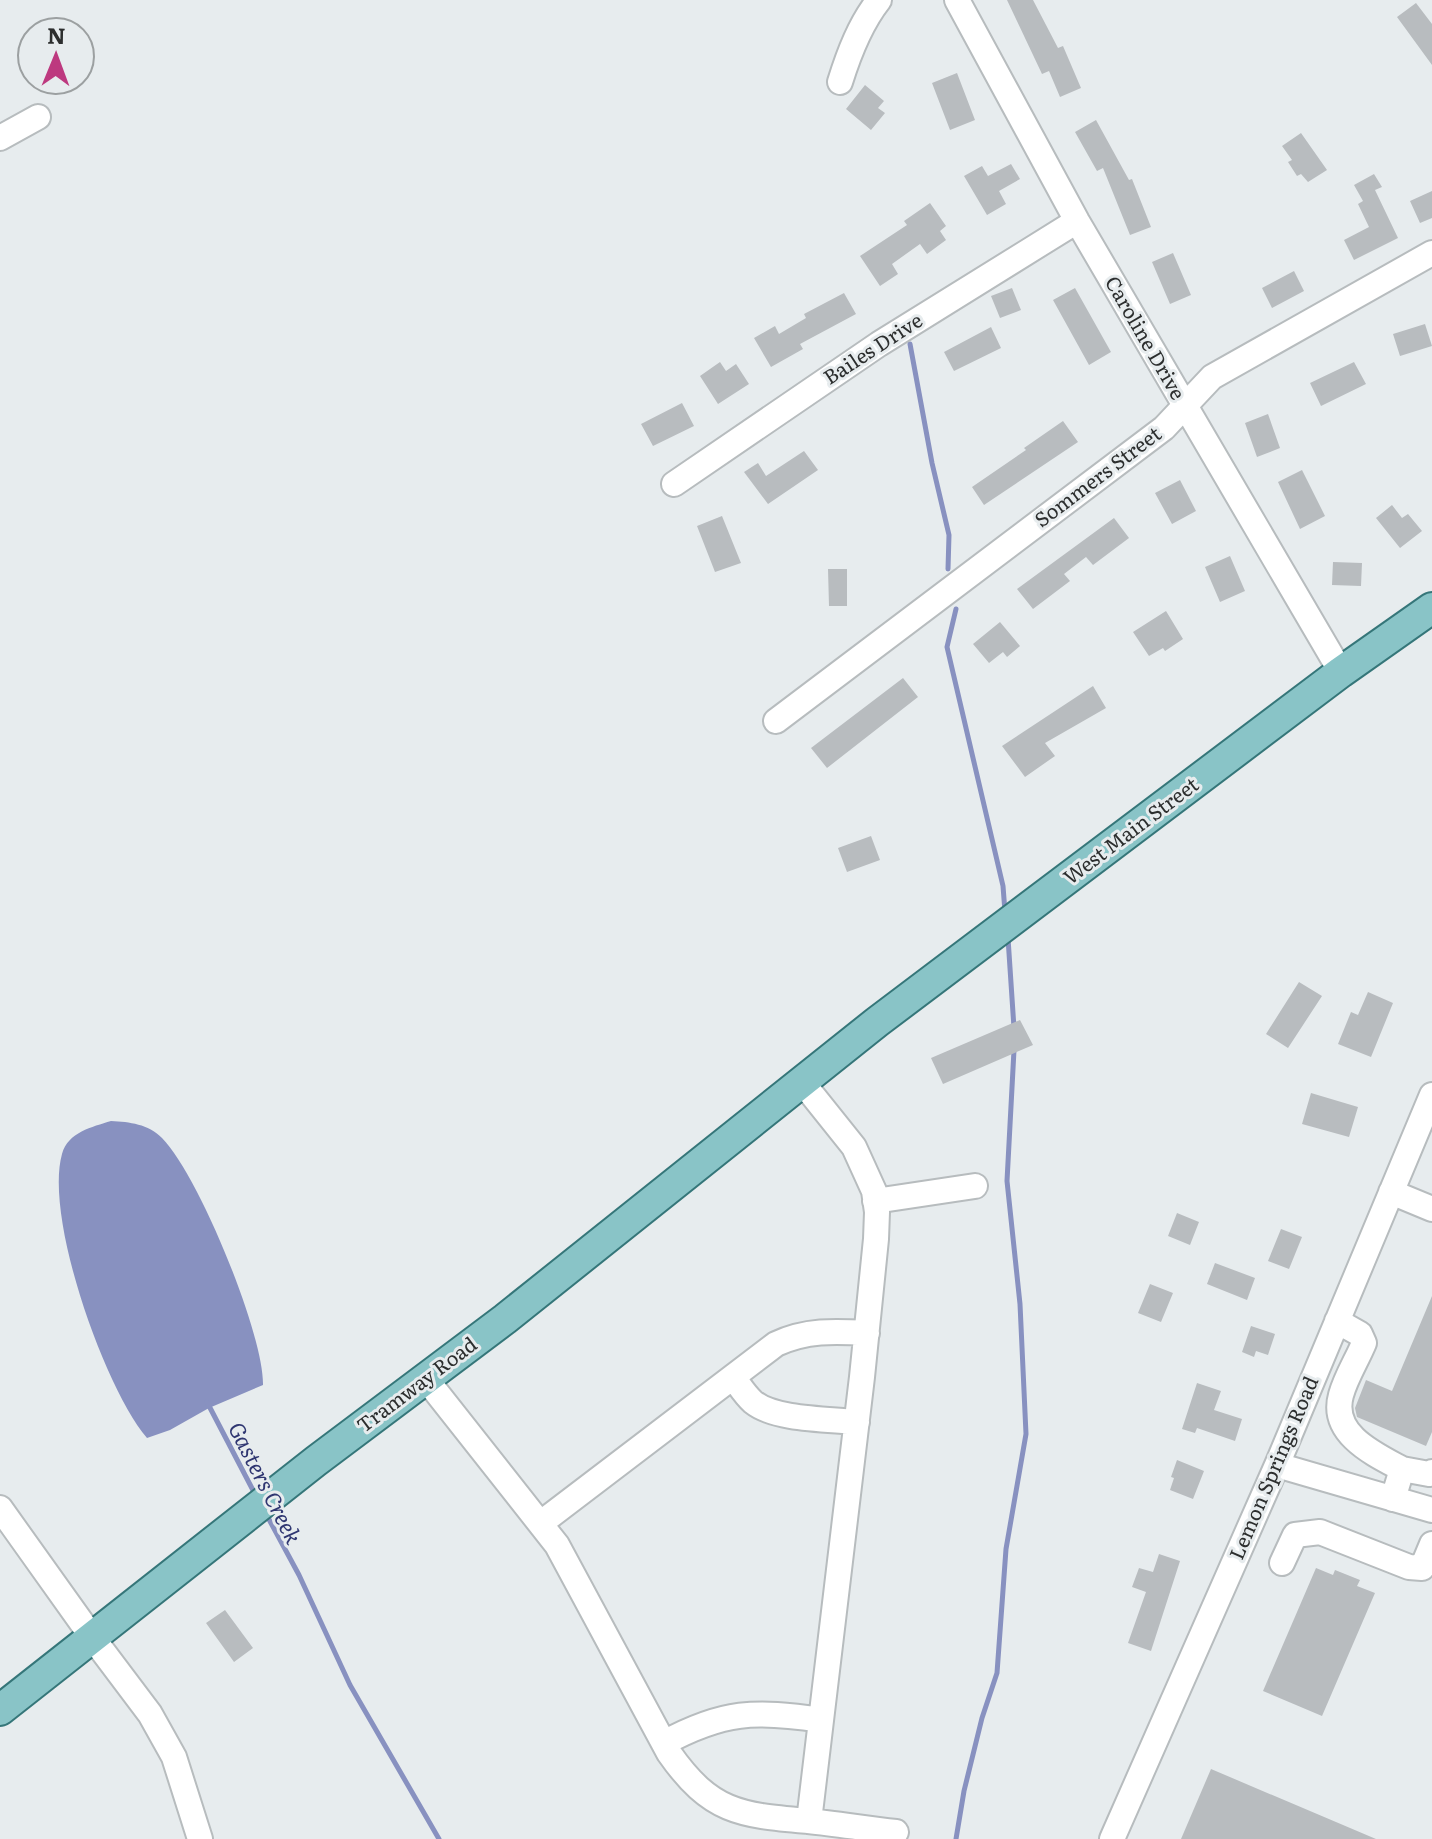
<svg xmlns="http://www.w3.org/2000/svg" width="1432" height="1839" viewBox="0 0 1432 1839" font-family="Literata,serif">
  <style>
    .water { fill: #8891c0 }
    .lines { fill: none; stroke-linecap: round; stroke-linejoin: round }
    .stream { stroke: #8891c0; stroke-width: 5 }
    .building { fill: #b8bcbf }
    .minor-casing { stroke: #b7bcbe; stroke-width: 28 }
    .major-casing { stroke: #357679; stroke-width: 34 }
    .minor { stroke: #fff; stroke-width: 24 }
    .major { stroke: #89c4c7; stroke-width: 30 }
    .labels { text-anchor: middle; stroke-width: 6; stroke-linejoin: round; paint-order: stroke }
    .street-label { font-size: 20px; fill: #2c2e2e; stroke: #e7ecee }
    .water-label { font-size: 22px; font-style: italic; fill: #2f3671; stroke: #e7ecee }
  </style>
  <rect width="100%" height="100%" fill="#e7ecee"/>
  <path class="water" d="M111 1121C130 1122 148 1124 162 1138 198 1174 264 1334 263 1385L209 1408 170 1430 147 1438C105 1389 44 1218 62 1154 68 1132 92 1127 111 1121Z"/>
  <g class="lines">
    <path class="stream" d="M910 344 932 463 949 535 948 569
      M956 609 947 647 1003 886 1005 912
      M1008 938 1014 1028
      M207 1402 256 1496
      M265 1512 299 1575 350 1685 439 1839
      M956 1839 964 1791 982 1718 997 1673 1006 1549 1026 1434 1020 1304 1007 1181 1014 1050"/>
  </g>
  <path class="building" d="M1007 0H1033L1058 48 1063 46 1081 88 1060 97 1049 71 1042 74Z
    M1416 3 1432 24V65L1397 17Z
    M957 73 975 120 950 130 932 83Z
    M865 85 884 101 878 108 885 113 871 130 846 109Z
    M1096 120 1129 180 1132 179 1151 227 1130 235 1103 168 1097 171 1075 132Z
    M1301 133 1327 170 1308 182 1301 174 1297 176 1288 162 1292 160 1282 146Z
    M1011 164 1020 179 999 191 1006 204 987 215 964 176 982 166 988 176Z
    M1374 174 1382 187 1375 190 1398 238 1354 260 1344 240 1369 227 1358 204 1363 201 1354 185Z
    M1432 191V218L1420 223 1410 201Z
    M930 203 946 226 940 231 946 240 927 254 920 244 892 264 898 274 880 286 860 256 907 225 904 221Z
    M1173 253 1191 295 1170 304 1152 262Z
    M1294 271 1304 291 1272 308 1262 288Z
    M1012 288 1021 310 1000 318 991 296Z
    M1075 288 1111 352 1089 365 1053 300Z
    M844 293 856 314 800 344 803 349 771 367 754 338 775 326 779 334 806 318 804 314Z
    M1425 324 1432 346 1400 356 1393 334Z
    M991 327 1001 348 954 371 944 352Z
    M720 362 726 371 736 364 749 384 718 404 700 376Z
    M1354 362 1366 384 1321 406 1310 383Z
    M682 403 694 426 653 446 641 424Z
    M1268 414 1280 448 1257 457 1245 423Z
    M1063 421 1078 442 984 505 972 487 1026 450 1024 448Z
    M804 451 818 470 768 504 744 472 758 463 766 476Z
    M1302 470 1325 516 1300 529 1278 482Z
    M1180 480 1196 511 1172 524 1155 493Z
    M1392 505 1402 518 1408 514 1422 531 1400 548 1376 518Z
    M722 516 741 563 715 572 697 526Z
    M1114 518 1129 538 1093 565 1086 557 1064 574 1070 581 1033 609 1017 589Z
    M1230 556 1245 591 1220 602 1205 567Z
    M1333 562 1362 563 1361 586 1332 585Z
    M828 569H847V606H829Z
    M1166 611 1183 639 1165 651 1163 648 1149 656 1133 632Z
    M1000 622 1020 646 1007 657 1003 652 989 663 973 644Z
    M903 678 918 697 827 768 811 748Z
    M1093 686 1106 708 1045 743 1055 756 1025 777 1002 746Z
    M871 836 880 860 847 872 838 848Z
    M1299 982 1322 996 1288 1048 1266 1034Z
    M1368 992 1393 1003 1371 1057 1338 1044 1351 1012 1358 1015Z
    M1020 1020 1033 1045 943 1084 931 1058Z
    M1311 1093 1358 1107 1349 1137 1302 1124Z
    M1177 1213 1199 1222 1190 1245 1168 1236Z
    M1281 1229 1302 1237 1289 1269 1268 1261Z
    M1215 1263 1255 1278 1247 1300 1207 1284Z
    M1150 1284 1173 1293 1161 1322 1138 1313Z
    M1432 1296V1432L1426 1446 1357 1417 1355 1408 1366 1380 1392 1391Z
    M1251 1326 1275 1334 1268 1355 1256 1351 1254 1357 1242 1352Z
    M1197 1383 1221 1391 1214 1410 1242 1419 1235 1441 1197 1428 1195 1433 1182 1429Z
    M1177 1460 1204 1471 1193 1499 1170 1490 1174 1478 1171 1477Z
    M1159 1554 1180 1561 1151 1651 1128 1643 1146 1592 1132 1587 1139 1568 1153 1572Z
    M1316 1568 1333 1575 1335 1570 1360 1580 1357 1586 1375 1593 1322 1716 1263 1691Z
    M225 1610 253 1648 234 1662 206 1623Z
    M1211 1769 1376 1839H1181Z"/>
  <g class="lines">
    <g class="minor-casing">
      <path id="minor" d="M957 0 1077 221 1341 672
        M840 82C849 53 860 24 879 0
        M0 138 38 117
        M674 484 879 344 1077 221
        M776 721 1164 428 1212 377 1432 253
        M802 1082 854 1147 874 1191 877 1212 876 1239 862 1377 809 1821
        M1391 1192 1432 1209
        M875 1201 975 1186
        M1337 1321 1360 1334 1364 1343C1357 1360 1346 1377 1341 1395 1330 1434 1374 1454 1402 1469L1393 1499
        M733 1377C739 1385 745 1395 753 1402 775 1420 828 1419 857 1422
        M426 1379 557 1545 669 1753C711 1813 740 1815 808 1821 838 1824 867 1829 896 1832
        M1277 1465 1432 1510
        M1402 1469 1429 1474 1432 1472
        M0 1508 92 1637 150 1714 174 1757 200 1839
        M541 1523 776 1344C806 1330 834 1331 867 1333
        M1282 1563 1295 1535 1320 1532 1409 1567 1422 1568 1432 1544
        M664 1743C723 1711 755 1710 821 1720
        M1112 1839 1277 1465 1432 1095"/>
    </g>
    <g class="major-casing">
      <path id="major" d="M0 1710 316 1461 505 1319 877 1022 1341 672 1432 608"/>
    </g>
    <use href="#minor" class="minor"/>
    <use href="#major" class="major"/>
  </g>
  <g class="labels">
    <g class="street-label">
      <text transform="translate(1145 338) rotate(60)" y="7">Caroline Drive</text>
      <text transform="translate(873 349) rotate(-33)" y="7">Bailes Drive</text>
      <text transform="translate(1098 477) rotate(-37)" y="7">Sommers Street</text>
      <text transform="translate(1131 831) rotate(-37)" y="7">West Main Street</text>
      <text transform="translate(417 1385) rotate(-37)" y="7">Tramway Road</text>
      <text transform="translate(1274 1468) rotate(-67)" y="7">Lemon Springs Road</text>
    </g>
    <g class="water-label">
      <text transform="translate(265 1483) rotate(63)" y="8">Gasters Creek</text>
    </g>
  </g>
  <g transform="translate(56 56) rotate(1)"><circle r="38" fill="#e7ecee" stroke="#9ca0a1" stroke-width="2"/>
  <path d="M0-6L14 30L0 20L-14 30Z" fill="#bd397f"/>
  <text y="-12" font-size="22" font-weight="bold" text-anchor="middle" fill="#2c2e2e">N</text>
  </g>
</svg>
